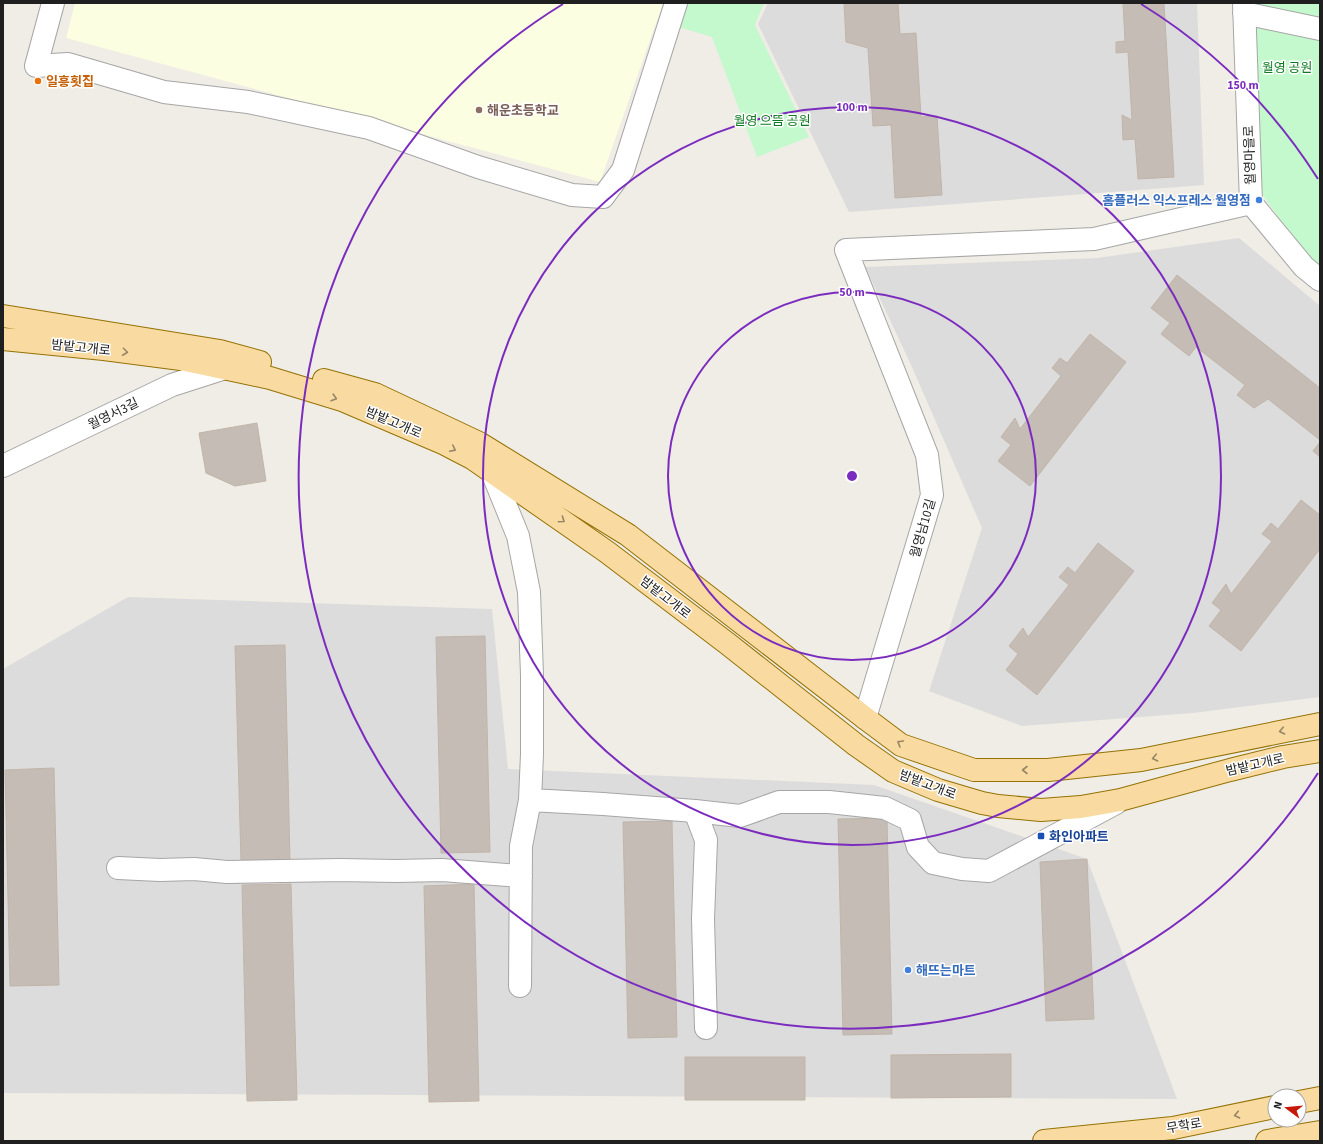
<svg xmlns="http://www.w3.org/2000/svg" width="1323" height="1144" viewBox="0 0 1323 1144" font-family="'Source Sans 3','Noto Sans KR',sans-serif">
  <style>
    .residential { fill: #dddcdc }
    .education { fill: #fbfee0 }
    .park { fill: #c4f8cd }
    .building { fill: #c4bcb5; stroke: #c1b5a8 }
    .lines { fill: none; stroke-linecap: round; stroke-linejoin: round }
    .street-casing { stroke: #a6a6a6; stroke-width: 24 }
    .primary-casing { stroke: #957205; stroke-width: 24 }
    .street { stroke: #fff; stroke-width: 22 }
    .primary { stroke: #f9dba1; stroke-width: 22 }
    .oneway { stroke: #978666 }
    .ring { fill: none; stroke: #7b2cbf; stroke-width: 2 }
    .food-dot { fill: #e8710a; stroke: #fff; stroke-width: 1.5 }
    .education-dot { fill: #8d6e63; stroke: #fff; stroke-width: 1.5 }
    .shop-dot { fill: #3f7fe0; stroke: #fff; stroke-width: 1.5 }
    .transit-dot { fill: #1a4fb4; stroke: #fff; stroke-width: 1.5 }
    .labels { text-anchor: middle; stroke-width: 3; stroke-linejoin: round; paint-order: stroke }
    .park-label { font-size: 13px; fill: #0f7a22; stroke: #fff }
    .food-label { font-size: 13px; font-weight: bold; fill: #c56008; stroke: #fff; text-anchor: start }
    .education-label { font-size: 13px; font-weight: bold; fill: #785e54; stroke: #fff; text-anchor: start }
    .street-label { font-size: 13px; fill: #1f1f1f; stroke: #fff }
    .shop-label { font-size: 13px; font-weight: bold; fill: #366cbe; stroke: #fff; text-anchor: end }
    .transit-label { font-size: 13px; font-weight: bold; fill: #164399; stroke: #fff; text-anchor: start }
    .centre { fill: #7b2cbf; stroke: #fff; stroke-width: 2 }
    .ring-label { font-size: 12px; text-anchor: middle; font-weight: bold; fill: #7b2cbf; stroke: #fff; stroke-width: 3; stroke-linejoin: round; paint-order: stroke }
  </style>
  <rect width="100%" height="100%" fill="#efede5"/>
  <path class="residential" d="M768 3H1197L1204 185 849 212 758 24Z
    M1239 238 1320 306V697L1193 713 1022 726 929 691 982 528 912 367 865 267 1097 258Z
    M128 597 492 609 508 769 874 785 1087 859 1177 1099 3 1093V669Z"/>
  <path class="education" d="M75 3H663L600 182 66 38Z"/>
  <path class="park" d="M680 3H764L755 25 809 137 757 157 712 37 672 25Z
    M1256 3H1320V22L1256 5Z
    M1252 23 1320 38V269L1312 265 1260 191Z"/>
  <path class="building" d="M844 3H898L900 34 916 33 921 117 937 116 942 195 895 198 891 125 873 126 868 48 846 42Z
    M1123 3H1164L1174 177 1138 179 1135 139 1123 140 1122 115 1132 120 1128 52 1116 53V42L1125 41Z
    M1177 275 1320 388V440L1268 399 1254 408 1237 395 1245 385 1196 347 1189 356 1161 334 1170 323 1151 308Z
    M1090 334 1126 362 1030 486 998 461 1011 445 1001 437 1015 418 1020 429 1061 376 1052 368 1060 358 1067 363Z
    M257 423 266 481 235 486 206 473 199 433Z
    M1320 442V457L1313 451Z
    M1301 500 1320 515V549L1241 651 1209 626 1221 610 1212 603 1226 584 1231 594 1272 541 1262 534 1271 523 1278 529Z
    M1098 543 1134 571 1037 695 1006 670 1018 654 1009 646 1023 628 1028 637 1069 585 1059 577 1068 567 1075 573Z
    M485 636 490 852 441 853 436 637Z
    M285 645 290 861 241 862 235 646Z
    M54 768 59 985 10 986 5 770Z
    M887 818 892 1034 843 1035 838 819Z
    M672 821 677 1037 628 1038 623 822Z
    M1087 859 1094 1019 1046 1021 1040 862Z
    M291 884 297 1100 247 1101 242 885Z
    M474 884 479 1101 429 1102 424 886Z
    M1011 1054V1097L891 1098V1055Z
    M685 1057H805V1100H685Z"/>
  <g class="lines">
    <g class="street-casing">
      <path id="street" d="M53 3 36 66 68 64 164 92 248 102 369 128 478 167 572 195 603 197 623 170 676 3
        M1244 3 1251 203 1304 267 1320 280
        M1244 13 1320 29
        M3 466 172 385 225 368
        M492 472 518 536 529 592 532 675V754L530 800 603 804 695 811 740 816 779 802H829L885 808 910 820 918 847 933 863 962 869 989 871 1116 803
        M865 718 932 495 927 455 846 250 1094 239 1251 203
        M695 811 706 840 703 919 706 1028
        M118 868 160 870 194 869 227 872 340 870 396 871 442 870 521 876
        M520 986 521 846 530 800"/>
    </g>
    <g class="primary-casing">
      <path id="primary" d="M3 316 220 351 260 362
        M3 339 104 349 181 359 270 378 342 400 445 444 472 458 607 552 728 644 856 745 893 771 938 790 982 803 998 806 1041 810 1081 807 1120 800 1230 770 1283 757 1320 751
        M324 380 375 394 479 443 628 535 865 718 901 745 974 770H1048L1141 760 1320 724
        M1299 1102 1320 1098
        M1044 1141 1173 1128 1275 1107
        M1267 1141 1320 1132"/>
    </g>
    <use href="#street" class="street"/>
    <use href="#primary" class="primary"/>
  </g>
  <defs><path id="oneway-chevron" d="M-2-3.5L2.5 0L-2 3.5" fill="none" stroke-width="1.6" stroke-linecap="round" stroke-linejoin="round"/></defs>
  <g class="oneway">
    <use href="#oneway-chevron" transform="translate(125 352) rotate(7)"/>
    <use href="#oneway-chevron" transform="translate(334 398) rotate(17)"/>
    <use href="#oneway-chevron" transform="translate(453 449) rotate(27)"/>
    <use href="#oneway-chevron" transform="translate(562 520) rotate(35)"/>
    <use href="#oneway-chevron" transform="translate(1282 731) rotate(168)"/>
    <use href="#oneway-chevron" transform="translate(900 743) rotate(-150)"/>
    <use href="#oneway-chevron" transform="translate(1155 758) rotate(168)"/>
    <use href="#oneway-chevron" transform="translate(1025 770) rotate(-180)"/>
    <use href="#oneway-chevron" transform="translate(1237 1115) rotate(168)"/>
  </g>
  <g class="ring">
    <circle cx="852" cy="476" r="184"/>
    <circle cx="852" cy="476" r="369"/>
    <path d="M1318 773A553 553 0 1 1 563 4M1141 4A553 553 0 0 1 1318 179"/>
  </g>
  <circle class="food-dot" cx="38" cy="81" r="4"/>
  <circle class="education-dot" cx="479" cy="110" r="4"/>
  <g class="shop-dot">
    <circle cx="1259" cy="200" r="4"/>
    <circle cx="908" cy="970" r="4"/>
  </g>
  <rect class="transit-dot" x="1037" y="832" width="8" height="8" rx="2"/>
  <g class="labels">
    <g class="park-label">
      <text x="1287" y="72">월영 공원</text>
      <text x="772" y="125">월영 으뜸 공원</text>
    </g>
    <g class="food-label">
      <text x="46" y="86">일흥횟집</text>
    </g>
    <g class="education-label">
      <text x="487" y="115">해운초등학교</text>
    </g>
    <g class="street-label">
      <text transform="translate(1249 155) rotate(-92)" y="5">월영마을로</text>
      <text transform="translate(81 347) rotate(6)" y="5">밤밭고개로</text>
      <text transform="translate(113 413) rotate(-26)" y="5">월영서3길</text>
      <text transform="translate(394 422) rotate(23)" y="5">밤밭고개로</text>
      <text transform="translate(922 528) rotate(-74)" y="5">월영남10길</text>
      <text transform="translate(666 597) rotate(38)" y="5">밤밭고개로</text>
      <text transform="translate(1255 764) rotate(-13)" y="5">밤밭고개로</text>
      <text transform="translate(928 784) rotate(21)" y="5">밤밭고개로</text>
      <text transform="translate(1184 1125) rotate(-10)" y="5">무학로</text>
    </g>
    <g class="shop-label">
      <text x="1251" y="205">홈플러스 익스프레스 월영점</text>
      <text x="916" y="975" text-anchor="start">해뜨는마트</text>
    </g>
    <g class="transit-label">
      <text x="1049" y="841">화인아파트</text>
    </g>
  </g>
  <circle cx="852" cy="476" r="6" class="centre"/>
  <g class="ring-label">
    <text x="1243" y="89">150 m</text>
    <text x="852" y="111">100 m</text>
    <text x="852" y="296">50 m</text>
  </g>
  <rect width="1323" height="1144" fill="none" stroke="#1f1f1f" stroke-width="8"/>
  <g transform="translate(1287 1108) rotate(286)"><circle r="19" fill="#ffffff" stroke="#a5a5a5"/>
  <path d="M0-3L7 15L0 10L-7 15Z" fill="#c71907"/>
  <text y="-6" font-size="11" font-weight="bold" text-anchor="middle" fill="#1f1f1f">N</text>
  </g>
</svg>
